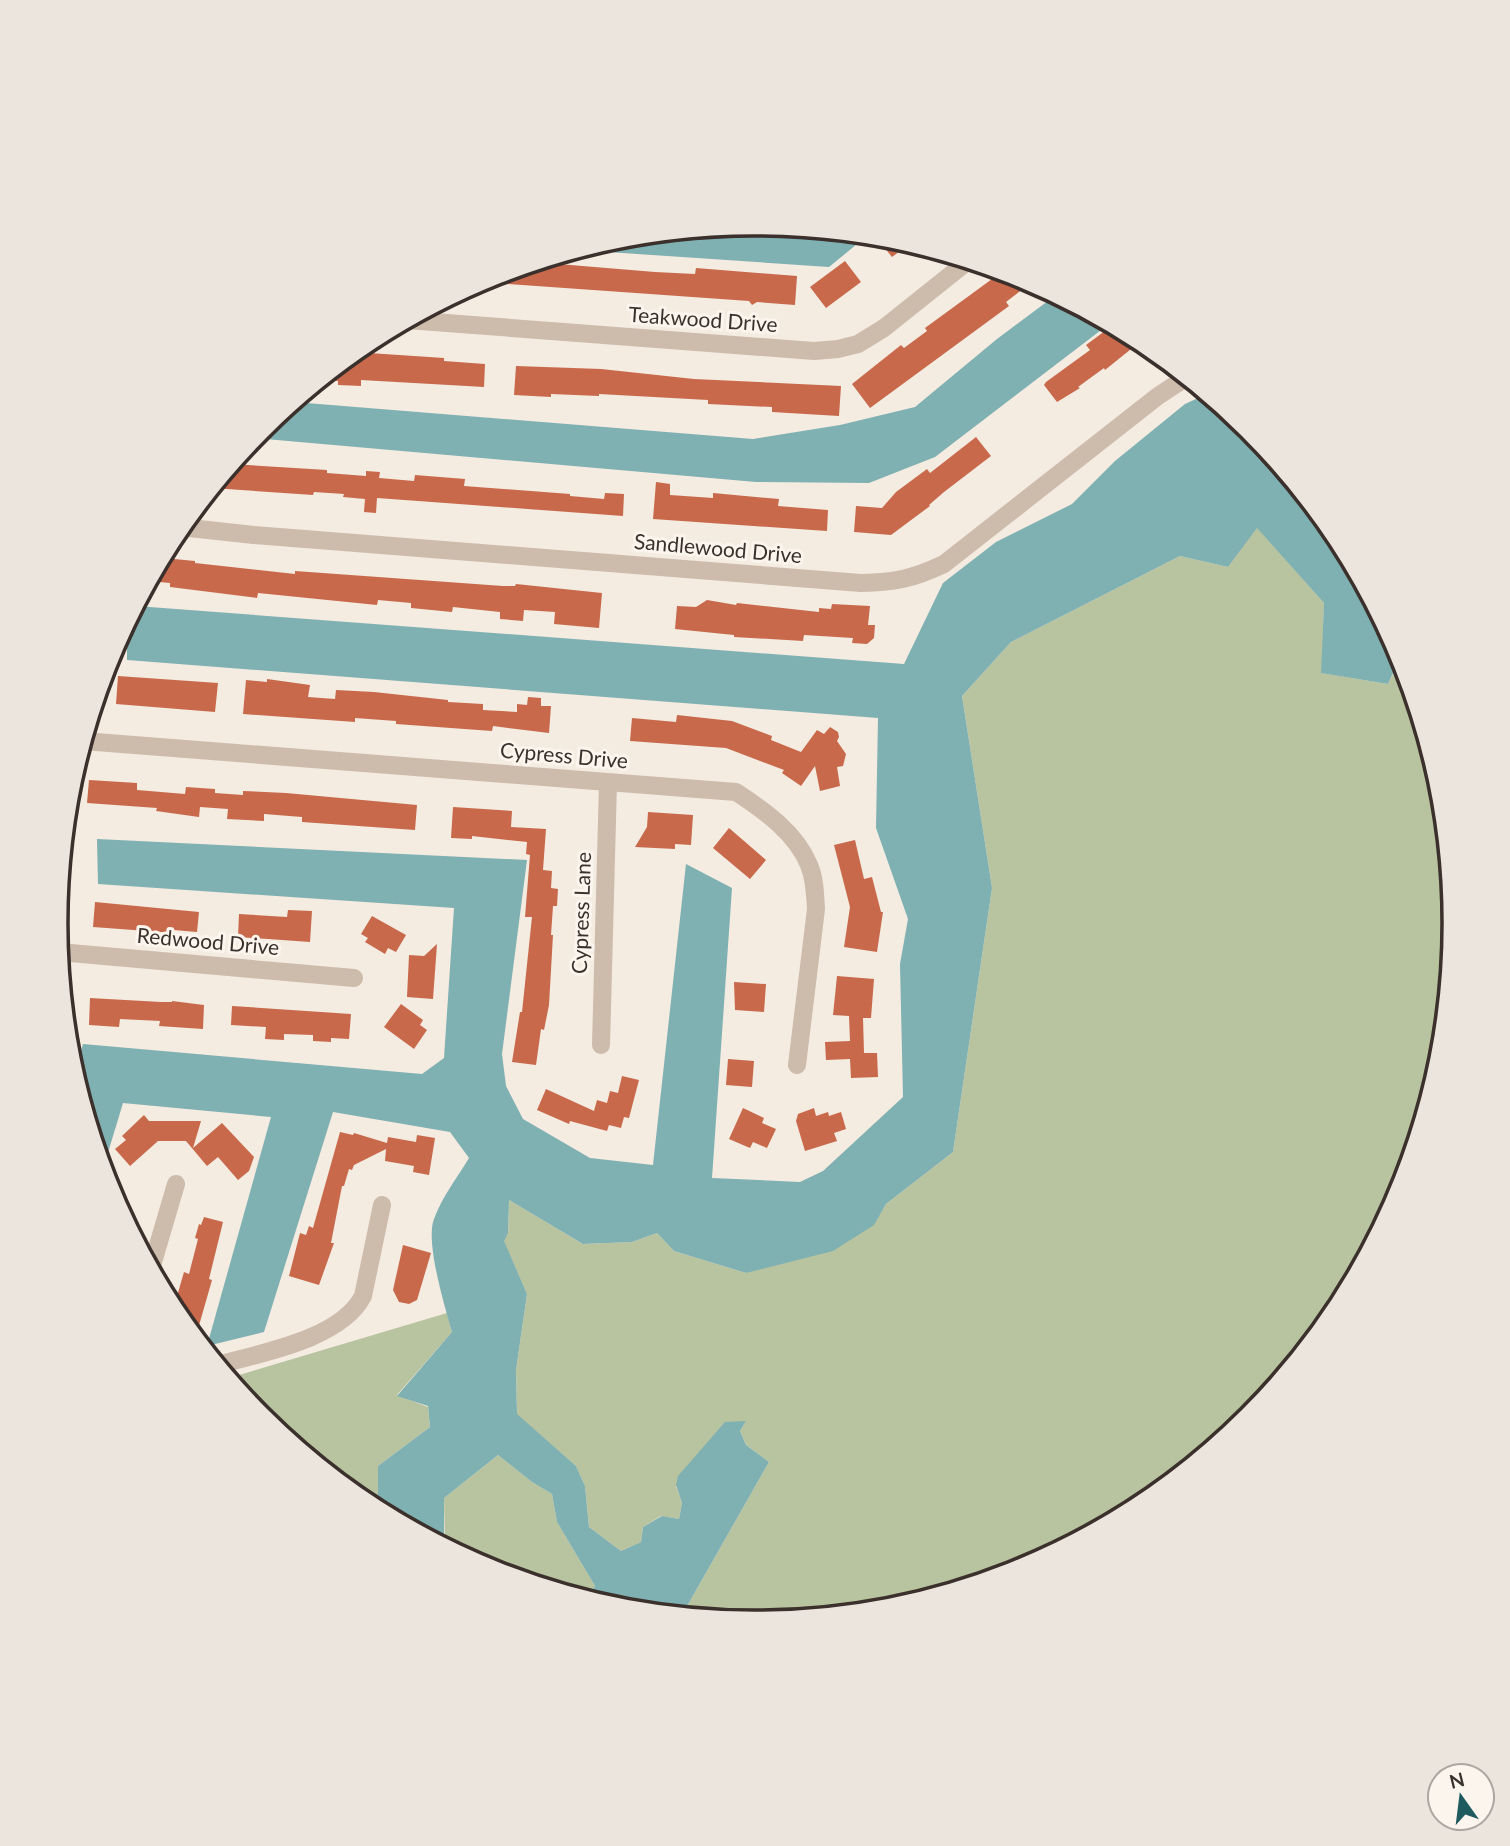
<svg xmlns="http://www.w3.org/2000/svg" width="1510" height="1846" viewBox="0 0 1510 1846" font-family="Lato,sans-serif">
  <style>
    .green { fill: #b8c4a0 }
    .water { fill: #7fb0b2 }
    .building { fill: #c8694b }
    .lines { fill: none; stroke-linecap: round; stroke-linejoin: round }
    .minor { stroke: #cdbbac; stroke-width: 18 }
    .labels { text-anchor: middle; stroke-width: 6; stroke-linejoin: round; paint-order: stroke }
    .street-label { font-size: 21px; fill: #3b302b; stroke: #fbf5ee }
    .rim { fill: none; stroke: #3b302b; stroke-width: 3.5 }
  </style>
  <rect width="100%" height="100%" fill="#f4ebe1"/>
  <path class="green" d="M1257 527 1324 603 1322 673 1388 684 1401 658 1441 787 1454 923 1440 1060 1401 1191 1336 1312 1249 1418 1143 1504 1022 1569 891 1609 755 1622 682 1615 769 1462 746 1445 740 1431 746 1421 676 1486 682 1503 679 1519 661 1516 643 1527 641 1542 621 1551 589 1527 585 1486 576 1466 517 1415 516 1370 527 1294 503 1240 508 1233 509 1200 583 1244 632 1242 657 1233 674 1251 746 1273 873 1225 886 1204 953 1152 992 888 962 696 1011 642 1180 556 1228 567Z
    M447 1313 452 1332 397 1395 428 1407 430 1427 378 1466V1495L368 1505 260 1417 229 1378Z
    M498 1455 532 1482 552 1494 557 1522 595 1586 586 1599 487 1569 445 1546 444 1498Z"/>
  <path class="water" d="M755 224 868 235 829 267 578 250 619 237Z
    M1056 295 1109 324 935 457 869 483 756 482 254 438 261 428 294 402 753 439 840 425 915 407 997 339Z
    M1207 394 1250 429 1336 535 1401 656 1388 684 1321 673 1324 603 1257 528 1228 567 1180 556 1011 642 962 696 992 888 953 1152 886 1204 874 1225 833 1251 746 1273 674 1251 657 1233 632 1242 583 1244 509 1200 508 1233 504 1241 527 1294 516 1370 517 1414 576 1466 585 1486 589 1527 621 1551 641 1542 643 1527 662 1516 679 1519 682 1503 676 1485 678 1476 725 1422 746 1421 740 1431 746 1445 769 1462 682 1615 618 1608 586 1599 595 1586 557 1522 552 1494 532 1482 498 1455 444 1498V1546L368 1505 378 1495V1466L430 1427 428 1406 397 1396 452 1332C445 1307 425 1242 434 1219 442 1197 457 1178 469 1158L450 1132 333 1112 264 1332 207 1346 271 1117 123 1103 103 1169 74 1074 83 1044 422 1074 444 1058 454 908 98 884 97 839 527 860 502 1054 506 1086 523 1119 590 1158 653 1165 686 864 732 888 712 1178 800 1182 823 1171 903 1097 900 964 908 919 876 828 878 718 127 660V622L136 606 904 664 943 583 996 542 1072 504 1115 461 1185 404Z"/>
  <path class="building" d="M875 236 892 238 911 243 892 257Z
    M547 259 546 263 655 272 695 274 696 268 797 276 795 305 757 302 752 305 749 301 479 282Z
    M845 261 861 282 826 308 810 287Z
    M1003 271 1014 275 1024 288 1006 302 1009 306 870 408 852 384 901 345 904 348 927 331 925 328Z
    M1113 325 1141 341 1105 370 1104 368 1078 387 1080 388 1057 402 1044 385 1046 382 1090 350 1086 345Z
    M354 352 444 358V361L485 364 484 387 361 380V386L338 385V381L320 380Z
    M516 366 601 369 694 379 841 386 839 416 772 412V407L708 404V400L599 394V396L551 394V397L514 395Z
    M976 437 991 456 944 492 929 505 930 506 891 535 854 532 856 506 882 508 896 492 927 469 930 473Z
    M232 464 327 470V473L366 476V471L380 472 379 478 414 481 415 475 465 479 464 486 570 494V496L604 499 605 493 624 494 623 516 377 498 376 513 364 512 365 499 343 497 344 494 314 492 313 495 212 488Z
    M656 482 670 484V495L713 498V493L779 499 778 506 828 510 827 531 653 519Z
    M163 555 174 556V559L195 561V563L295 574V571L503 586H515L516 584 602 593 599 628 554 624 555 612 524 610 523 621 500 619V612L453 607 452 612 411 608V603L378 600 377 605 258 593 257 598 170 587V583L149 581Z
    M707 600 736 605 737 603 819 612V608L831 609 832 604 870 606 868 625H875L874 638 867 644 852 643 853 638 804 635 803 641 734 637V635L675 629 677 606 696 607Z
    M118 676 218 683 215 712 116 704Z
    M267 679 310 685 308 697 335 699 336 690 374 692 448 700V702L483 704V710L517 712V704L527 705 528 697 541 698V706H551L549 733 493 726 492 731 396 724V721L355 718V722L243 714 246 680 267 682Z
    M677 715 732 721 772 736 771 740 801 752 817 730 824 734 830 727 838 732 839 737 837 741 846 754 843 766 837 767 840 786 820 791 815 766 801 786 782 773 784 770 726 748 630 741 632 718 676 722Z
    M89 780 137 783V790L185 794 186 787 215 789V793L243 795V791L286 793 417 805 415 830 302 822V817L264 814V821L227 819 228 809 200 807 199 817 156 811 157 808 87 803Z
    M453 807 512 811 511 827 546 829 543 870 552 871 551 888 558 889 557 906H553L551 935H553L549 1005 544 1030 541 1029 536 1065 512 1062 520 1012H522L532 917H525L530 855 526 854 527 842 472 836V839L451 838Z
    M648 812 693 815 691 845 675 844V849L635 847 647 827Z
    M729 828 766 860 750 879 713 848Z
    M855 840 864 879 872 877 881 912H883L877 952 844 947 850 907 834 845Z
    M95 902 199 912 197 932 174 930V933L93 927Z
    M288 910 312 911 310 942 238 937 239 914 287 917Z
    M372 916 406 935 396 952 388 948 385 954 365 942 368 938 361 934Z
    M437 944 433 999 407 997 409 955 424 956Z
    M837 976 874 979 871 1018H863L864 1053H877L878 1077 851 1078 850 1059 826 1060 825 1042 850 1041 849 1016 833 1015Z
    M734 982 766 984 764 1012 735 1010Z
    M90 998 161 1002H172V1001L204 1005 203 1029 159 1026 160 1021 120 1019 119 1027 89 1025Z
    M401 1004 423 1020 420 1025 427 1030 414 1049 384 1027Z
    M232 1006 351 1014 349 1039 331 1038V1042L313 1041V1035L284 1034V1040L265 1039 266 1027 231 1025Z
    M728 1059 754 1061 752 1087 726 1085Z
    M622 1076 639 1080 629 1118 624 1117 621 1128 609 1125 607 1131 570 1121 569 1124 537 1110 546 1089 594 1111 597 1100 607 1103 610 1091 618 1093Z
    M743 1108 764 1118 762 1123 776 1129 767 1148 753 1142 750 1148 729 1139Z
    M814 1108 816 1116 828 1112 829 1116 841 1112 846 1129 834 1133 837 1141 805 1151 796 1121 798 1114Z
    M144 1115 149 1121H201L193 1148 222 1123 254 1157 249 1171 238 1180 218 1157 207 1166 186 1141H158L130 1166 115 1149 126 1140 122 1136Z
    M340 1132 353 1135 354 1133 387 1143 388 1137 416 1142 417 1135 435 1138 429 1175 413 1172 414 1166 385 1161 386 1149 354 1165 352 1170 349 1169 344 1186H342L331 1243H334L319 1285 289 1276 300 1233 306 1235 309 1226 313 1228Z
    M204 1217 223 1222 209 1279 212 1280 198 1329 185 1325 173 1310 184 1272 189 1274 198 1239 195 1238 199 1224 201 1225Z
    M403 1245 431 1253 417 1300 409 1304 399 1302 393 1290Z"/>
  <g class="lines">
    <path class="minor" d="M407 320 814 351 838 349 858 344 884 328 968 261
      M180 527 254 535 861 583C896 582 912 579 944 564L1158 396 1187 377
      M83 741 736 792C765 811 796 833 809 865 815 879 815 894 816 909L797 1065
      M59 952 354 978
      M601 1045 608 783
      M151 1269 176 1184
      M218 1365C261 1353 341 1339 363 1296L382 1205"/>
  </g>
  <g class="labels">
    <g class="street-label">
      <text transform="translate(703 320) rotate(4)" y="7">Teakwood Drive</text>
      <text transform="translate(718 549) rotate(5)" y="7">Sandlewood Drive</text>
      <text transform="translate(564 756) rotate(5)" y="7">Cypress Drive</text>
      <text transform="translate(582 913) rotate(-88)" y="7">Cypress Lane</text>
      <text transform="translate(208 942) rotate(5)" y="7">Redwood Drive</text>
    </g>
  </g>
  <path d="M0 0H1510V1846H0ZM68 923a687 687 0 1 1 1374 0a687 687 0 1 1-1374 0Z" fill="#ece5de" fill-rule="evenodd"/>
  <path class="rim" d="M68 923a687 687 0 1 1 1374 0a687 687 0 1 1-1374 0Z"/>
  <g transform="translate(1461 1797) rotate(346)"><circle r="33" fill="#fbf5ee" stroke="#aea6a0" stroke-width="2"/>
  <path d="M0-5L12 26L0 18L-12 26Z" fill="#1f5a5e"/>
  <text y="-10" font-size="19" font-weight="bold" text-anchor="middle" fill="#3b302b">N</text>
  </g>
</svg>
